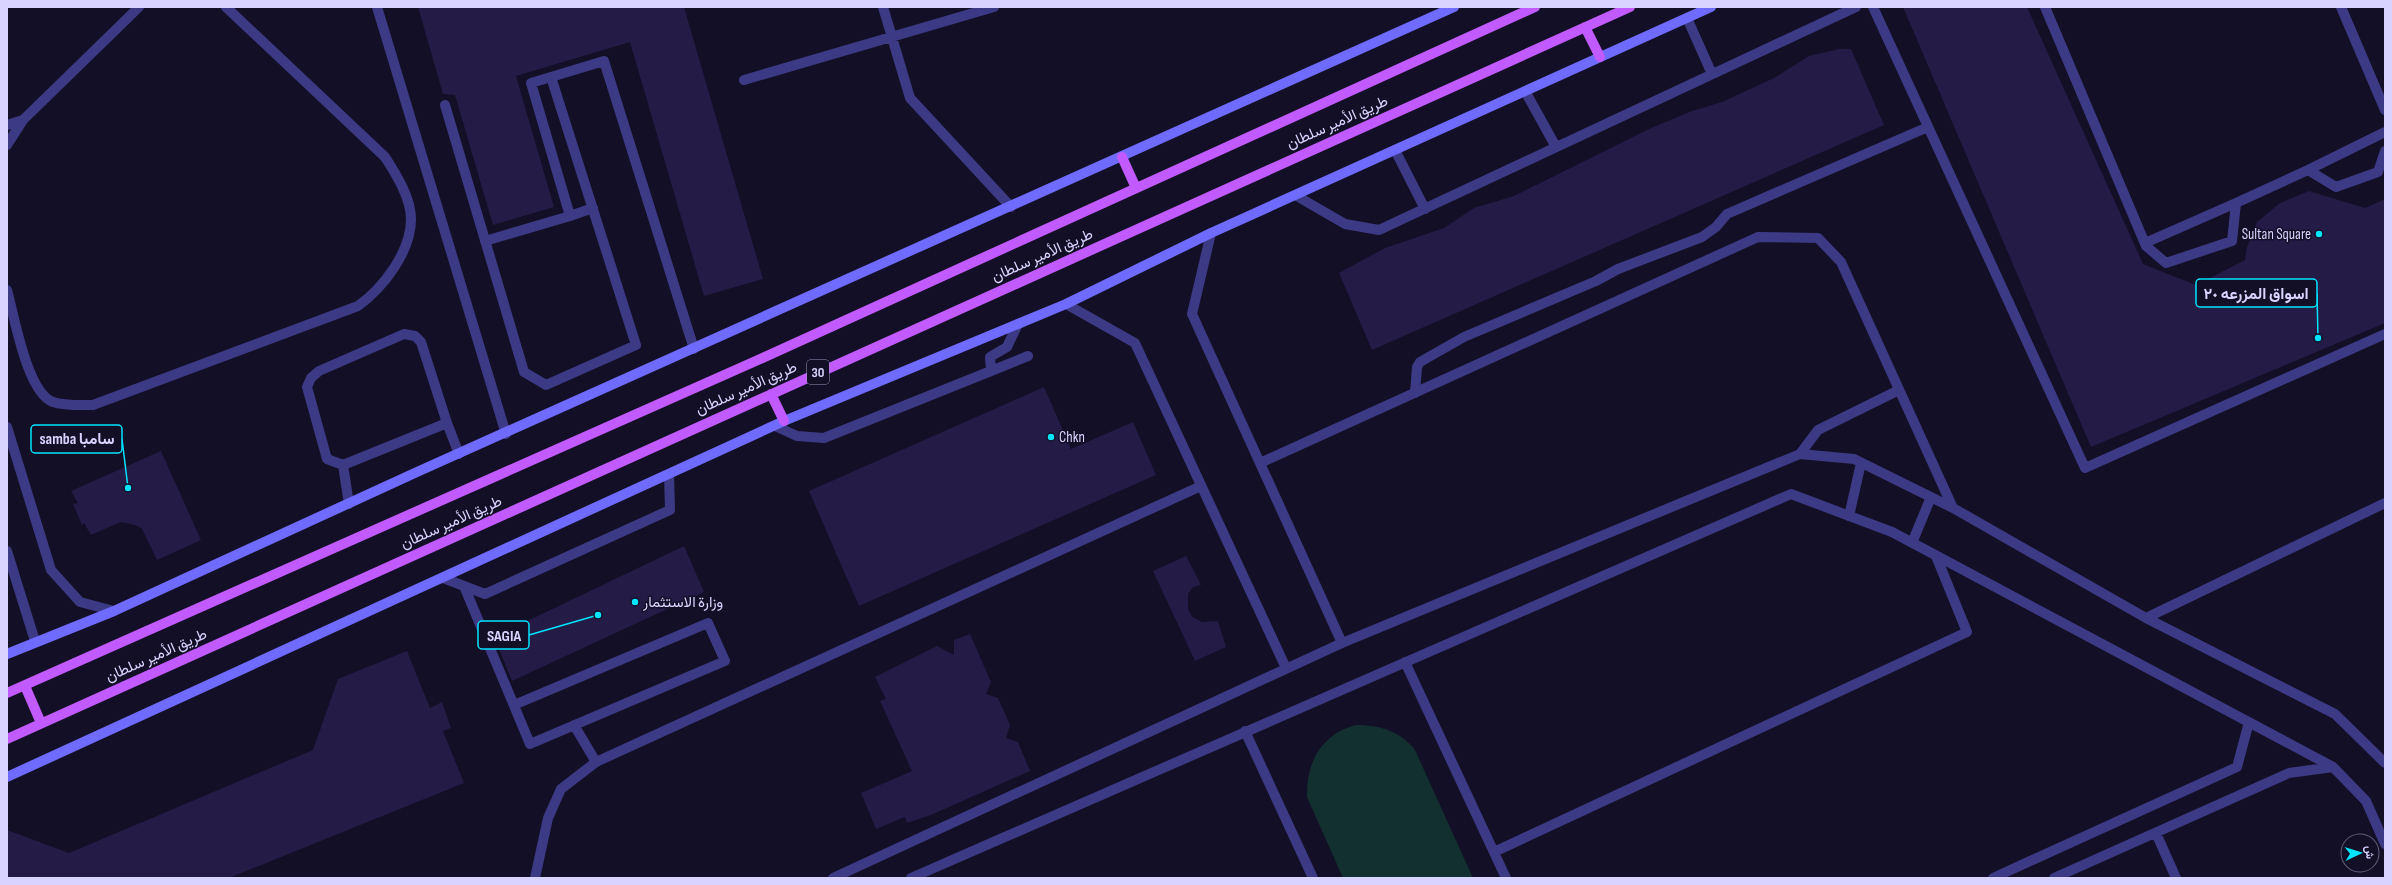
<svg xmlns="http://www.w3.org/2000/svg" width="2392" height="885" viewBox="0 0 2392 885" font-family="'Sofia Sans Condensed',Vazirmatn,sans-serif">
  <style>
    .green { fill: #12302f }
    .building { fill: #241b47 }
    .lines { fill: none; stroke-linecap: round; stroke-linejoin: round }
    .service { stroke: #3d3a85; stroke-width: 10 }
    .minor { stroke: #3d3a85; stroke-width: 10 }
    .tertiary { stroke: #3d3a85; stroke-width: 10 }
    .secondary { stroke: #6f6bff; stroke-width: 10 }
    .primary { stroke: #c25bff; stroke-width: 10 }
    .poi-dot { fill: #00e5ff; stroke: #130f26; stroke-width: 1.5 }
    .labels { text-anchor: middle; stroke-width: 3; stroke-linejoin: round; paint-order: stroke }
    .shield { fill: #130f26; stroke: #9e99be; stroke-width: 1 }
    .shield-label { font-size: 14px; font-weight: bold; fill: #d9d4ff }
    .street-label { font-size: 15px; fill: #d9d4ff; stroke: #130f26 }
    .poi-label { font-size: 15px; fill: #d9d4ff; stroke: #130f26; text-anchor: start }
    .leader { fill: none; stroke: #00e5ff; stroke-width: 1.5 }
    .callout-dot { fill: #00e5ff; stroke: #130f26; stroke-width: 1.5 }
    .callout { fill: #130f26; stroke: #00e5ff; stroke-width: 1.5 }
    .callout-label { font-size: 16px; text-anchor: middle; font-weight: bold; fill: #d9d4ff }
  </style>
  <rect width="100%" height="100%" fill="#130f26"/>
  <path class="green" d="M1356 725C1380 725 1400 731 1415 750L1473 878H1343L1307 797C1306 763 1321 734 1356 725Z"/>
  <path class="building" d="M418 7H684L763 279 704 296 630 42 516 76 554 207 493 225 455 95 443 94Z
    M1903 7H2027L2143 264 2196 285 2245 260 2247 247 2257 222 2280 203 2309 191 2365 208 2385 199V323L2091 447Z
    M1839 49H1851L1884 125 1372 350 1339 273 1385 248 1444 228 1474 208 1514 196 1649 129 1692 111 1722 102 1774 78 1809 56Z
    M1044 387 1071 449 1133 422 1156 475 859 606 809 491Z
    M161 451 201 540 157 560 142 529 135 525 121 522 91 535 84 523 82 525 73 504 78 503 71 491Z
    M684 546 704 592 512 681 494 637Z
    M1186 556 1201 585 1193 587 1188 594V609L1192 617 1202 622 1218 621 1226 647 1195 661 1153 571Z
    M970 634 991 682 986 694 998 698 1010 725 1006 738 1018 742 1030 771 931 815 907 823 905 817 876 829 861 793 912 771 880 701 886 699 875 677 937 646 954 655V640Z
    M407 651 430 708 442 702 451 728 443 731 464 783 229 878H7V830L69 853 313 750 338 679Z"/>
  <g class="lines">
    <path class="service" d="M883 7 910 98 1011 207
      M1873 7 2085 468 2385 334
      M2045 7 2146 246 2166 263 2232 241 2236 203 2308 170 2336 187 2378 172 2385 151
      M2341 7 2385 110
      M1687 18 1712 74
      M744 80 994 7
      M1525 91 1556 147
      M445 105 524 372 546 385 636 345 551 77 604 61 694 349
      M1395 150 1425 209
      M2308 170 2385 132
      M1295 195 1345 224 1379 230 1856 7
      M570 216 593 208
      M485 241 570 216 531 83 551 77
      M2145 243 2236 203
      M991 371 1028 356
      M1415 393 1417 367 1420 362 1464 337 1596 281 1618 269 1702 237 1716 227 1727 214 1928 127
      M775 426 797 436 824 438 991 371 990 357 1007 347 1018 324
      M343 465 327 459 307 387 311 378 319 371 404 334 415 336 421 342 447 423
      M349 504 343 465 447 423 459 454
      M443 578 485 594 670 510 669 474
      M464 586 530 744 725 661 708 623 514 705
      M574 725 596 762"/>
    <path class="minor" d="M377 7 506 434
      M7 125 23 120
      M7 145 23 120 139 7
      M1211 233 1192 314 1342 643
      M7 290C14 315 27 393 53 402 65 406 80 405 93 405L358 306C383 288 411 252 411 219 411 198 396 174 385 157L226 7
      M1066 304 1135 343 1286 668
      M1800 454 1818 430 1899 390
      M1260 463 1758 237 1818 238 1841 262 1953 508
      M1849 516 1861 463
      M1912 543 1931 497
      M2146 618 2385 503
      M1405 662 1506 878
      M1245 731 1313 878
      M2156 833 2176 878
      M1494 852 1967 632 1936 556
      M535 878 548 818 561 789 596 762 1201 486
      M833 878 1342 643 1800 454 1854 459 1953 508 2146 618 2335 714 2385 763
      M911 878 1791 494 1892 532 2333 767 2366 801 2385 844
      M1993 878 2237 767 2249 722
      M2054 878 2289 773 2333 767"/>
    <path class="tertiary" d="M7 427 51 570 80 602 114 611
      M7 551 35 641"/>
    <path class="secondary" d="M7 654 114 611 417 472 1454 7
      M7 777 784 421 1066 304 1211 233 1711 7"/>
    <path class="primary" d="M1585 27 1600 57
      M1122 157 1136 188
      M771 394 784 421
      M25 686 41 723
      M7 693 758 360 1535 7
      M7 739 1630 7"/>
  </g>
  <g class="poi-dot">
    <circle cx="2319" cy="234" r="4"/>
    <circle cx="1051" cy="437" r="4"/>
    <circle cx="635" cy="602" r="4"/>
  </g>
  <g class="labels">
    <rect class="shield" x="807" y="360" width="22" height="24" rx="3"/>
    <g class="shield-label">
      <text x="818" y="377">30</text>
    </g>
    <g class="street-label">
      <text transform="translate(1337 122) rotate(-24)" y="5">طريق الأمير سلطان</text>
      <text transform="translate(1042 255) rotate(-24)" y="5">طريق الأمير سلطان</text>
      <text transform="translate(746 388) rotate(-24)" y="5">طريق الأمير سلطان</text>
      <text transform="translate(451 522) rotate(-24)" y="5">طريق الأمير سلطان</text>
      <text transform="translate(156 655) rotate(-24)" y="5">طريق الأمير سلطان</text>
    </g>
    <g class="poi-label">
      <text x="2311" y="239" text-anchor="end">Sultan Square</text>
      <text x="1059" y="442">Chkn</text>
      <text x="643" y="607">وزارة الاستثمار</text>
    </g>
  </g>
  <path class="leader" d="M2318 338L2317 293M128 488L122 439M598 615L529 635"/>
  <g class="callout-dot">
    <circle cx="2318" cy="338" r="4"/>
    <circle cx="128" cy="488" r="4"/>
    <circle cx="598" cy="615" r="4"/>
  </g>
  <g class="callout">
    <rect x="2196" y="279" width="121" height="28" rx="4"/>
    <rect x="31" y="425" width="91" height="28" rx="4"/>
    <rect x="478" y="621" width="51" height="28" rx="4"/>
  </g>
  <g class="callout-label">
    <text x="2256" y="299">اسواق المزرعه ٢٠</text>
    <text x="77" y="444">samba سامبا</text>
    <text x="504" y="641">SAGIA</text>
  </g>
  <rect width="2392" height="885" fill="none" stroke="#d9d4ff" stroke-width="16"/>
  <g transform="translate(2360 853) rotate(86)"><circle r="19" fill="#130f26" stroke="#625e7d"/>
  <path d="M0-3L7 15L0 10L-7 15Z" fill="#00e5ff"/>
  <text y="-6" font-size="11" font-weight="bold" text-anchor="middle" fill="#d9d4ff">ش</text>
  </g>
</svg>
